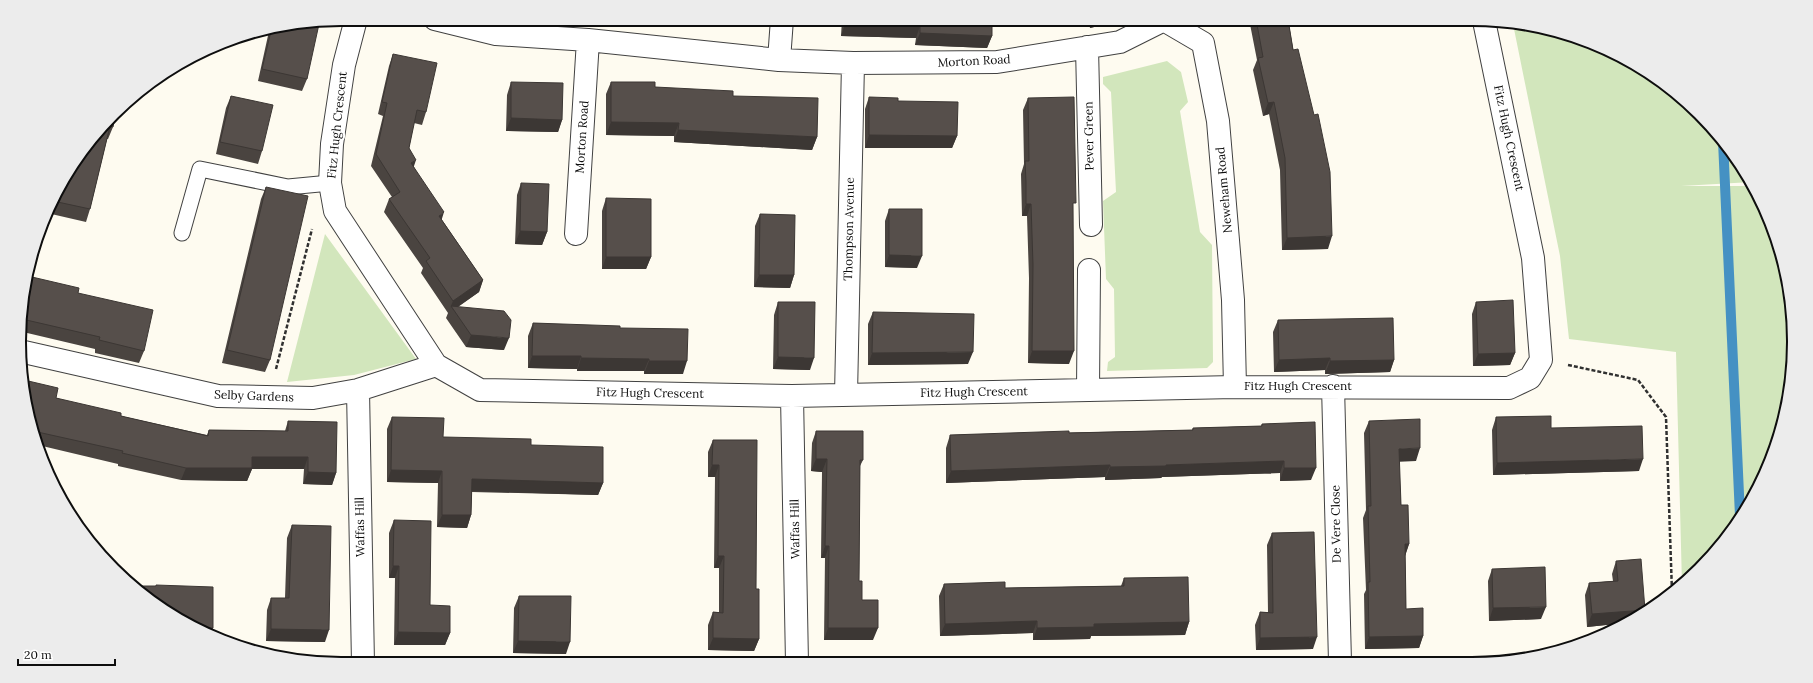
<svg xmlns="http://www.w3.org/2000/svg" width="1813" height="683" viewBox="0 0 1813 683" font-family="Lora,serif">
  <style>
    .green { fill: #d2e6bc }
    .lines { fill: none; stroke-linecap: round; stroke-linejoin: round }
    .stream { stroke: #4591c3; stroke-width: 10 }
    .lane-casing { stroke: #414141; stroke-width: 17 }
    .street-casing { stroke: #414141; stroke-width: 24 }
    .path { stroke: #303030; stroke-width: 2.5; stroke-dasharray: 4 2; stroke-linecap: butt }
    .lane { stroke: #fff; stroke-width: 15 }
    .street { stroke: #fff; stroke-width: 22 }
    .wall { fill: #4a4440 }
    .shaded-wall { fill: #3c3734 }
    .building { fill: #564f4b; stroke: #3c3734 }
    .labels { text-anchor: middle; stroke-width: 4; stroke-linejoin: round; paint-order: stroke }
    .street-label { font-size: 12px; fill: #0e0e0e; stroke: #fff }
    .rim { fill: none; stroke: #0e0e0e; stroke-width: 2 }
  </style>
  <rect width="100%" height="100%" fill="#fefbf0"/>
  <path class="green" d="M1513 24 1555 30 1614 52 1668 86 1714 129 1752 182 1681 186H1753L1777 238 1791 300 1793 363 1783 425 1751 503 1682 585 1676 352 1569 339 1560 256Z
    M1167 61 1181 72 1188 102 1180 111 1200 232 1212 245 1213 362 1207 368 1107 371 1108 362 1115 357 1114 289 1106 279 1103 201 1116 192 1111 92 1103 84V77Z
    M325 234 416 359 354 375 287 382Z"/>
  <g class="lines">
    <path class="stream" d="M1723 141 1740 516"/>
    <g class="lane-casing">
      <path id="lane" d="M182 233 200 169 288 187 330 183"/>
    </g>
    <g class="street-casing">
      <path id="street" d="M356 19 344 65 332 144 330 183 335 211 436 365 480 390 792 396 1235 387 1509 388 1530 378 1541 360 1533 258 1484 21
        M435 19 496 34 588 40 779 60 853 63 997 62 1120 42 1162 21
        M1162 19 1203 43 1218 121 1233 300 1235 387
        M1087 47 1091 225
        M779 60 782 19
        M576 234 588 40
        M24 352 218 396 313 398 358 390 436 365
        M1333 386 1340 662
        M358 390 363 664
        M1088 390 1089 270
        M846 395 853 63
        M792 396 797 663"/>
    </g>
    <path class="path" d="M1568 365 1638 380 1666 417 1672 592
      M276 369 312 229"/>
    <use href="#lane" class="lane"/>
    <use href="#street" class="street"/>
  </g>
  <path class="wall" d="M842 19H992V36L987 48 915 45 916 38 841 36Z
    M1088 19H1120L1119 21 1090 28Z
    M1249 19H1288L1328 249 1282 250 1280 170 1269 114 1263 116 1253 70 1257 60Z
    M316 23 307 79 302 91 258 81 269 31Z
    M393 54 426 112 422 125 414 123 409 148 414 167 442 220 483 280 479 292 458 307 504 350 466 347 446 318 448 313 421 273 423 268 384 212 389 199 392 197 371 166 383 116 378 114 389 66Z
    M511 82 562 120 558 132 506 131 507 95Z
    M611 82 733 96 817 137 812 150 674 142V136L606 135V94Z
    M231 96 262 151 258 164 216 154 226 108Z
    M869 97 898 101 957 136 952 148H865V109Z
    M1028 98 1073 209 1069 364 1028 363 1029 278 1027 216H1022L1021 174 1024 164 1023 110Z
    M115 116 113 127 108 139H107L90 209 86 222 47 213 62 180Z
    M521 183 547 232 542 245 515 244 517 195Z
    M266 187 270 360 265 372 222 363 261 199Z
    M606 198 651 257 646 269H602V211Z
    M889 209 917 268 885 267V221Z
    M760 214 794 275 790 288 754 287 755 226Z
    M32 277 78 293 144 351 139 363 95 353V349L23 332 22 312 27 290Z
    M778 302 810 370 773 369 774 315Z
    M1476 302 1515 353 1510 365 1473 366 1472 314Z
    M873 312 968 364 868 365V324Z
    M1278 320 1394 360 1390 372 1325 374V370L1274 372 1273 332Z
    M533 323 620 328 683 374H644V371H577V369L528 368V336Z
    M56 398 121 416 207 435 209 430 285 431 288 421 336 473 332 485 303 484 304 469H252L247 481 181 480 118 466V464L38 445 25 405Z
    M392 417 443 437 531 445 603 483 598 495 472 492 471 515 467 528 437 527 438 483 387 482V429Z
    M1496 417 1639 471 1493 475 1492 430Z
    M1369 421 1416 461H1399L1401 505 1409 544 1405 556 1406 609 1423 636 1419 648 1365 649 1364 594 1366 590 1363 518 1366 510 1364 433Z
    M1262 424 1311 480 1280 481V473L1162 477 1161 478 1105 480V477L946 483V448L950 435 1192 430 1193 428 1261 426Z
    M816 431 863 460 860 466 859 581 862 600 873 640H824L825 558H821L822 472 811 471 812 443Z
    M713 440 756 589 759 639 754 651 708 650V625L713 612H719V568H714L715 477H708V452Z
    M394 520 430 605 450 633 445 645H394L395 578H389V533Z
    M292 525 325 642 266 641 267 610 271 598H285L287 538Z
    M1272 533 1313 649 1256 650 1255 625 1260 612H1268L1267 545Z
    M1616 561 1645 610 1625 623 1587 627 1585 595 1589 583 1613 581 1612 574Z
    M1492 569 1541 619 1489 621 1488 581Z
    M1124 578 1189 622 1185 635 1091 636 1090 639 1033 640V633L940 636 939 596 944 584 1005 588 1121 586Z
    M519 596 566 654 513 653 514 608Z"/>
  <path class="shaded-wall" d="M708 19H747L745 24 706 23Z
    M1093 19H1120L1119 21 1090 28Z
    M845 24 920 26 916 38 841 36Z
    M920 33 992 36 987 48 915 45Z
    M1274 102 1269 114 1263 116 1268 103Z
    M511 118 562 120 558 132 506 131Z
    M611 122 679 123 674 136 606 135Z
    M678 130 817 137 812 150 674 142Z
    M869 135 957 136 952 148H865Z
    M416 160 412 172 411 163Z
    M1026 204H1031L1027 216H1022Z
    M444 212 440 225 439 216Z
    M520 231 547 232 542 245 515 244Z
    M1332 236 1328 249 1282 250 1287 238Z
    M889 255 922 256 917 268 885 267Z
    M606 257H651L646 269H602Z
    M759 275H794L790 288 754 287Z
    M483 280 479 292 453 310 451 306 448 313 453 301Z
    M471 335 509 338 504 350 466 347Z
    M1032 351H1074L1069 364 1028 363Z
    M973 352 968 364 868 365 872 353Z
    M1515 353 1510 365 1473 366 1478 354Z
    M532 356H581L577 369 528 368Z
    M778 357 814 358 810 370 773 369Z
    M581 358 649 359 644 371H577Z
    M1330 358 1325 370 1274 372 1279 360Z
    M1394 360 1390 372 1325 374 1330 361Z
    M649 361H687L683 374H644Z
    M1420 448 1416 461 1394 462 1399 449Z
    M252 457H308L304 469H252L247 481 181 480 186 468Z
    M816 459H827L822 472 811 471Z
    M1643 459 1639 471 1493 475 1497 463Z
    M1284 461 1280 473 1162 477 1161 478 1105 480 1110 467 1166 465Z
    M712 465H719L715 477H708Z
    M1110 465 1105 477 946 483 951 471Z
    M1284 468H1316L1311 480 1280 481Z
    M391 470 442 471 438 483 387 482Z
    M308 472 336 473 332 485 303 484Z
    M472 479 603 483 598 495 467 491Z
    M442 515H471L467 528 437 527Z
    M1405 544H1409L1405 556Z
    M825 546H829L825 558H821Z
    M718 556H724L719 568H714Z
    M393 566H399L395 578H389Z
    M1546 607 1541 619 1489 621 1493 608Z
    M1645 610 1625 623 1587 627 1592 614Z
    M1037 621 1033 633 940 636 945 624Z
    M1189 622 1185 635 1091 636 1090 639 1033 640 1037 628 1094 624Z
    M194 628H213L210 635 199 631Z
    M828 628H878L873 640H824Z
    M271 629 329 630 325 642 266 641Z
    M398 632 450 633 445 645H394Z
    M1423 636 1419 648 1365 649 1369 637Z
    M1317 637 1313 649 1256 650 1260 638Z
    M713 638 759 639 754 651 708 650Z
    M518 641 570 642 566 654 513 653Z"/>
  <path class="building" d="M846 19H992V36L920 33V26L845 24Z
    M1256 19H1288L1293 50 1298 49 1314 115 1318 114 1330 172 1332 236 1287 238 1285 158 1274 102 1268 103 1258 58 1263 57Z
    M316 23 319 24 307 79 262 69 271 31Z
    M393 54 437 63 426 112 417 110 409 148 416 160 411 163 444 212 439 216 483 280 453 301 426 261 430 258 389 199 400 192 376 154 387 103 382 102Z
    M511 82 563 83 562 120 511 118Z
    M611 82H655V87L733 91V96L818 98 817 137 678 130 679 123 611 122Z
    M231 96 273 105 262 151 220 142Z
    M869 97 898 98V101L958 102 957 136 869 135Z
    M1074 97 1076 203H1073L1074 351H1032L1033 265 1031 204H1026V182L1025 161H1029L1028 98Z
    M115 116 113 127 110 126 90 209 53 201 62 180Z
    M521 183 549 184 547 232 520 231Z
    M266 187 308 196 270 360 227 350Z
    M606 198 651 199V257H606Z
    M889 209H922V256L889 255Z
    M760 214 795 215 794 275H759Z
    M32 277 79 288 78 293 153 310 144 351 99 340 100 337 22 319Z
    M1513 300 1515 353 1478 354 1476 302Z
    M778 302H815L814 358 778 357Z
    M451 306 504 311 511 320 509 338 471 335Z
    M873 312 974 314 973 352 872 353Z
    M1393 318 1394 360 1330 361V358L1279 360 1278 320Z
    M533 323 620 326V328L688 329 687 361H649V359L581 358V356H532Z
    M24 380 58 388 56 398 121 413V416L208 436 209 430 288 431V421L337 422 336 473 308 472V457H252V468H186L122 453 123 451 33 431 25 405Z
    M1551 416V428L1642 426 1643 459 1497 463 1496 417Z
    M392 417 444 418 443 437 531 439V445L603 447V483L472 479 471 515H442V471L391 470Z
    M1420 419V448L1399 449 1401 505H1408L1409 544H1405L1406 609 1423 608V636L1369 637 1368 582H1370L1368 506H1371L1369 421Z
    M1315 422 1316 468H1284V461L1166 465V466L1110 467V465L951 471 950 435 1069 431V433L1193 430V428L1262 426V424Z
    M816 431H863V460H860L859 581H862V600H878V628H828L829 546H825L827 459H816Z
    M713 440H757L756 589H759V639L713 638V612L723 613 724 556H718L719 465H712Z
    M394 520 431 521 430 605 450 606V633L398 632 399 566H393Z
    M292 525 331 526 329 630 271 629V598H289Z
    M1314 532 1317 637 1260 638V612L1273 613 1272 533Z
    M1641 559 1645 610 1592 614 1589 583 1618 581 1616 561Z
    M1545 567 1546 607 1493 608 1492 569Z
    M1188 577 1189 622 1094 624V627L1037 628V621L945 624 944 584 1005 582V588L1124 586V578Z
    M156 585 213 587V628H194L145 597 135 586H156Z
    M519 596H571L570 642 518 641Z"/>
  <g class="labels">
    <g class="street-label">
      <text transform="translate(974 61) rotate(-3)" y="4">Morton Road</text>
      <text transform="translate(337 125) rotate(-84)" y="4">Fitz Hugh Crescent</text>
      <text transform="translate(1089 136) rotate(-91)" y="4">Pever Green</text>
      <text transform="translate(582 137) rotate(-86)" y="4">Morton Road</text>
      <text transform="translate(1509 138) rotate(78)" y="4">Fitz Hugh Crescent</text>
      <text transform="translate(1224 190) rotate(-95)" y="4">Neweham Road</text>
      <text transform="translate(849 229) rotate(-89)" y="4">Thompson Avenue</text>
      <text x="1298" y="390">Fitz Hugh Crescent</text>
      <text transform="translate(974 392) rotate(-1)" y="4">Fitz Hugh Crescent</text>
      <text transform="translate(650 393) rotate(1)" y="4">Fitz Hugh Crescent</text>
      <text transform="translate(254 396) rotate(2)" y="4">Selby Gardens</text>
      <text transform="translate(1336 524) rotate(-91)" y="4">De Vere Close</text>
      <text transform="translate(360 527) rotate(-91)" y="4">Waffas Hill</text>
      <text transform="translate(795 529) rotate(-91)" y="4">Waffas Hill</text>
    </g>
  </g>
  <path d="M0 0H1813V683H0ZM341 26H1472A315 315 0 0 1 1787 341V342A315 315 0 0 1 1472 657H341A315 315 0 0 1 26 342V341A315 315 0 0 1 341 26Z" fill="#ececec" fill-rule="evenodd"/>
  <path class="rim" d="M341 26H1472A315 315 0 0 1 1787 341V342A315 315 0 0 1 1472 657H341A315 315 0 0 1 26 342V341A315 315 0 0 1 341 26Z"/>
  <path d="M18 659v6h97v-6" fill="none" stroke="#0e0e0e" stroke-width="2"/>
  <text x="24" y="659" font-size="12" fill="#0e0e0e" stroke="#ffffff" stroke-width="3" paint-order="stroke">20 m</text>
</svg>
